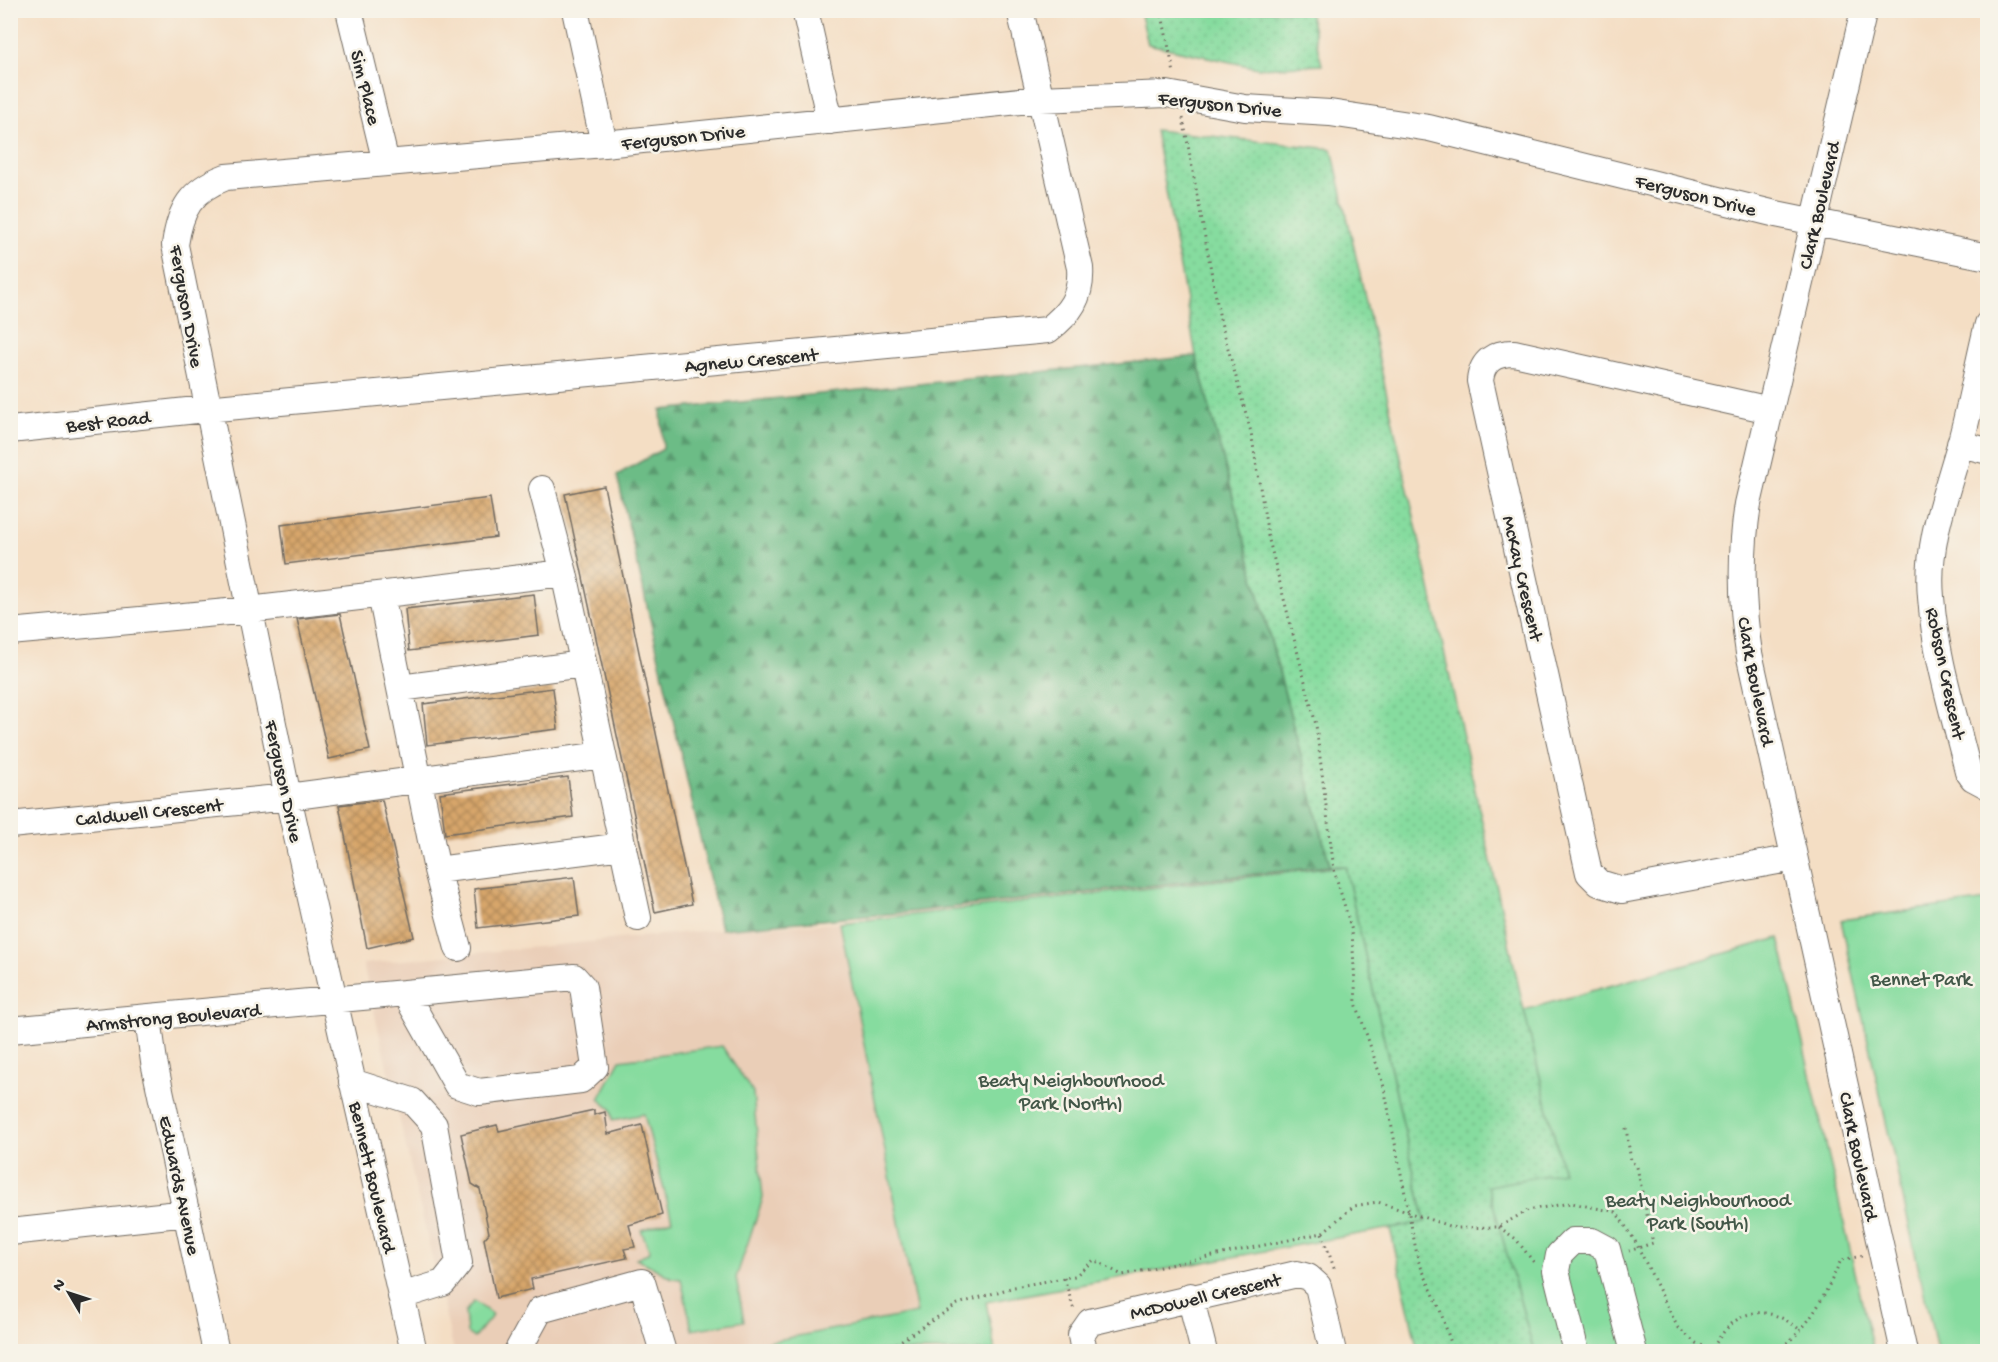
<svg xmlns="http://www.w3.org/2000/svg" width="1998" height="1362" viewBox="0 0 1998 1362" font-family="'Gochi Hand',sans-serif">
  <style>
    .built { fill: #eaceb7 }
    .grass { fill: url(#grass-dots); stroke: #588465; stroke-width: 1.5 }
    .forest { fill: url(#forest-firs); stroke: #4c7458; stroke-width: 1.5 }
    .green { fill: #86dc9f; stroke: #588465; stroke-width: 1.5 }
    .building { fill: url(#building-cross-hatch) }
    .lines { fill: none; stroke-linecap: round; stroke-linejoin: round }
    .minor-casing { stroke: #716a61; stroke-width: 28 }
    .path { stroke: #716a61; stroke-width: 3; stroke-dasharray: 1.5 4.5; stroke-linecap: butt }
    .minor { stroke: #fff; stroke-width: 26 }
    .labels { text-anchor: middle; stroke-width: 5; stroke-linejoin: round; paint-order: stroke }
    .street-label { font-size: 20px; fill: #2b2b2b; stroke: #f7f3e8 }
    .park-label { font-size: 20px; fill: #425748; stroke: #f7f3e8 }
  </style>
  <defs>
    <pattern id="grass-dots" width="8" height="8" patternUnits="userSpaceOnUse" patternTransform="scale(1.5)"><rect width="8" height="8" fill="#86dc9f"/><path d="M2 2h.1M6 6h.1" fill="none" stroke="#74bd89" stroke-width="1.8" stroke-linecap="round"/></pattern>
    <pattern id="forest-firs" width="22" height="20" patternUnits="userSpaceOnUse" patternTransform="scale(1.5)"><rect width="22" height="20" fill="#6cbc86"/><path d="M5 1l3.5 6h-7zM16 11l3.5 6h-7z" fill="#59996e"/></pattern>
    <pattern id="building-cross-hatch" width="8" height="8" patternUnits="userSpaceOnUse" patternTransform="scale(1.5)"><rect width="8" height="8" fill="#d7a66b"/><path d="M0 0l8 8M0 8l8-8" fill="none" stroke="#af8758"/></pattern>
  </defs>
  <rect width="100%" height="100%" fill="#f7f3e8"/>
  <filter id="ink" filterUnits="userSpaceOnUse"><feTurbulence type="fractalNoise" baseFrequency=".0167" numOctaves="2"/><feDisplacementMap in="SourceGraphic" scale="12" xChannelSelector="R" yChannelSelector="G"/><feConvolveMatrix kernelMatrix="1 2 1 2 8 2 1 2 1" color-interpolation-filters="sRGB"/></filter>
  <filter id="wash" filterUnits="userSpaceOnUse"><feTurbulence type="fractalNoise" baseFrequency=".008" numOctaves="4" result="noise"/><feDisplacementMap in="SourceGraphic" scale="24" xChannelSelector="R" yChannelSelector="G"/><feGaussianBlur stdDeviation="1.35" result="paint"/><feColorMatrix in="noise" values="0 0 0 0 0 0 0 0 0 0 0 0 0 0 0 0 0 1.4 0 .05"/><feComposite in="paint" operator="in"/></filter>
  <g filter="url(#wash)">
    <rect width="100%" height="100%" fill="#f4dec4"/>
    <path class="built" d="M839 923 917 1313 720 1351H454L363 964 721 929Z"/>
    <path class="grass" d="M1140 11H1309L1322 65 1258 68 1148 44Z
      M1155 130 1332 149 1524 1010 1563 1172 1489 1187 1534 1351H1418L1390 1228 1425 1222 1345 866H1330L1196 356Z"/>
    <path class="forest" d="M1196 356 1330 866 901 913 721 929 617 475 663 449 661 410Z"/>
    <path class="green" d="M1345 866 1425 1222 986 1302 995 1351H720L917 1313 840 923Z
      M1987 900V1351H1937L1841 920Z
      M1779 938 1873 1351H1534L1488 1186 1563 1172 1524 1010Z
      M722 1046 753 1093 763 1198 736 1278 744 1321 692 1330 681 1279 672 1278 636 1258 650 1252 641 1230 672 1220 644 1114 613 1120 611 1109 599 1099 620 1060Z
      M474 1301 493 1315 474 1338 467 1333 465 1312Z"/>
    <g id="blocks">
      <path class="building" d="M604 486 692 904 655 912 565 494Z
        M490 498 496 537 286 564 281 525Z
        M534 594 539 635 409 651 405 609Z
        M340 614 370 750 329 759 297 619Z
        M553 688 558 729 427 745 423 704Z
        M568 777 573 817 445 834 440 793Z
        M382 800 414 937 367 948 339 805Z
        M574 877 579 916 478 928 474 889Z
        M594 1110V1115L605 1112 608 1134 642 1125 662 1215 629 1225 635 1247 624 1249 627 1258 531 1279 533 1289 496 1298 484 1239 489 1233 480 1189 472 1184 461 1134 497 1125 499 1131Z"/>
    </g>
  </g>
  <g filter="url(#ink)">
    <use href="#blocks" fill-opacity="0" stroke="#716a61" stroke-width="1.5"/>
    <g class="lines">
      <g class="minor-casing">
        <path id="minor" d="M349 10 386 163
          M575 10 604 144
          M805 10 830 121
          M1864 10 1748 504C1740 555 1741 602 1749 653L1904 1352
          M1988 324C1978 364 1971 405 1960 445 1946 495 1926 544 1931 597 1935 655 1954 714 1968 771L1973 778 1988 786
          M1770 410 1514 353C1494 353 1482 361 1480 381L1589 873 1599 883 1622 890 1794 858
          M10 430 206 409 1048 330C1070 313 1082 297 1080 268L1020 10
          M1960 444 1988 451
          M542 489 564 573 638 918
          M381 595 437 870 458 948
          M10 632 249 610 564 573
          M400 688 583 664
          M10 825 288 797 603 755
          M437 870 623 846
          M148 1018 154 1062 216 1352
          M10 1030 405 993 457 1085 479 1092 581 1080 595 1067 583 987 574 977 405 993
          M352 1082 412 1101 434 1125 459 1263 443 1283 401 1296
          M10 1232 188 1213
          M1190 1296 1204 1352
          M414 1352 288 797 175 245C180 209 191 190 226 177L604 144 1039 99 1167 94 1245 108 1330 113 1429 128 1776 214 1988 257
          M517 1352 540 1310 642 1282 663 1352
          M1084 1352 1081 1335 1090 1322 1297 1274 1308 1277 1318 1286 1333 1352
          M1576 1352 1556 1271 1559 1255 1573 1241H1592L1607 1249 1634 1352"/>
      </g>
      <path class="path" d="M1161 10 1174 73
        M1183 118 1220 319 1251 432 1268 536 1316 725 1334 870 1352 931 1356 1003 1384 1087 1418 1260 1439 1307 1454 1352
        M1626 1128 1631 1161 1637 1167 1653 1243 1629 1251
        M1499 1227 1516 1239 1535 1264
        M1322 1233 1335 1271
        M1064 1278 1074 1310
        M1713 1348C1734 1310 1763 1301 1799 1329
        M1780 1348 1792 1352
        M874 1352 891 1347 958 1304 1014 1287 1075 1276 1094 1260 1122 1275 1322 1233 1354 1206 1378 1202 1455 1228 1499 1227 1528 1210 1571 1203 1616 1212 1634 1239 1678 1328 1696 1343 1718 1352
        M1771 1352C1807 1337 1826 1292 1841 1260L1862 1256"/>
      <use href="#minor" class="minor"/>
    </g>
  </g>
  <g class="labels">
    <g class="street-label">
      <text transform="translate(367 87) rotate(76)" y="7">Sim Place</text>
      <text transform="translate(1220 103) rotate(6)" y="7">Ferguson Drive</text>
      <text transform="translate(683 136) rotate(-6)" y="7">Ferguson Drive</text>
      <text transform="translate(1696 194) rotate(14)" y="7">Ferguson Drive</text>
      <text transform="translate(1818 205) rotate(-77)" y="7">Clark Boulevard</text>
      <text transform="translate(188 306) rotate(80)" y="7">Ferguson Drive</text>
      <text transform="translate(751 359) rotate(-5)" y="7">Agnew Crescent</text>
      <text transform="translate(108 420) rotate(-6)" y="7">Best Road</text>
      <text transform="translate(1524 578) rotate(77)" y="7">McKay Crescent</text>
      <text transform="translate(1947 673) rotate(78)" y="7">Robson Crescent</text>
      <text transform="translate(1757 681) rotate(79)" y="7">Clark Boulevard</text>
      <text transform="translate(285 781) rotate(78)" y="7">Ferguson Drive</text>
      <text transform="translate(149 811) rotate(-6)" y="7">Caldwell Crescent</text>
      <text transform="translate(173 1016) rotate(-5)" y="7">Armstrong Boulevard</text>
      <text transform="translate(1860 1156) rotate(78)" y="7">Clark Boulevard</text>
      <text transform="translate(374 1177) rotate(77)" y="7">Bennett Boulevard</text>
      <text transform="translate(181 1185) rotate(78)" y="7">Edwards Avenue</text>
      <text transform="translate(1205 1295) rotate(-13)" y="7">McDowell Crescent</text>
    </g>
    <g class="park-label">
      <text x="1921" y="985">Bennet Park</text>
      <text x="1071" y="1086">Beaty Neighbourhood<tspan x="1071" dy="23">Park (North)</tspan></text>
      <text x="1698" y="1206">Beaty Neighbourhood<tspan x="1698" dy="23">Park (South)</tspan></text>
    </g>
  </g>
  <rect width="1998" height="1362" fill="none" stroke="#f7f3e8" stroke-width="36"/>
  <g transform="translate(69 1293) rotate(309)" stroke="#f7f3e8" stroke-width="4.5" paint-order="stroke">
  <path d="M0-4.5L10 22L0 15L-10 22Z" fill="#2b2b2b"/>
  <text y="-9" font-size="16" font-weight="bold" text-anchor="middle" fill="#2b2b2b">N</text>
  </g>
</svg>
